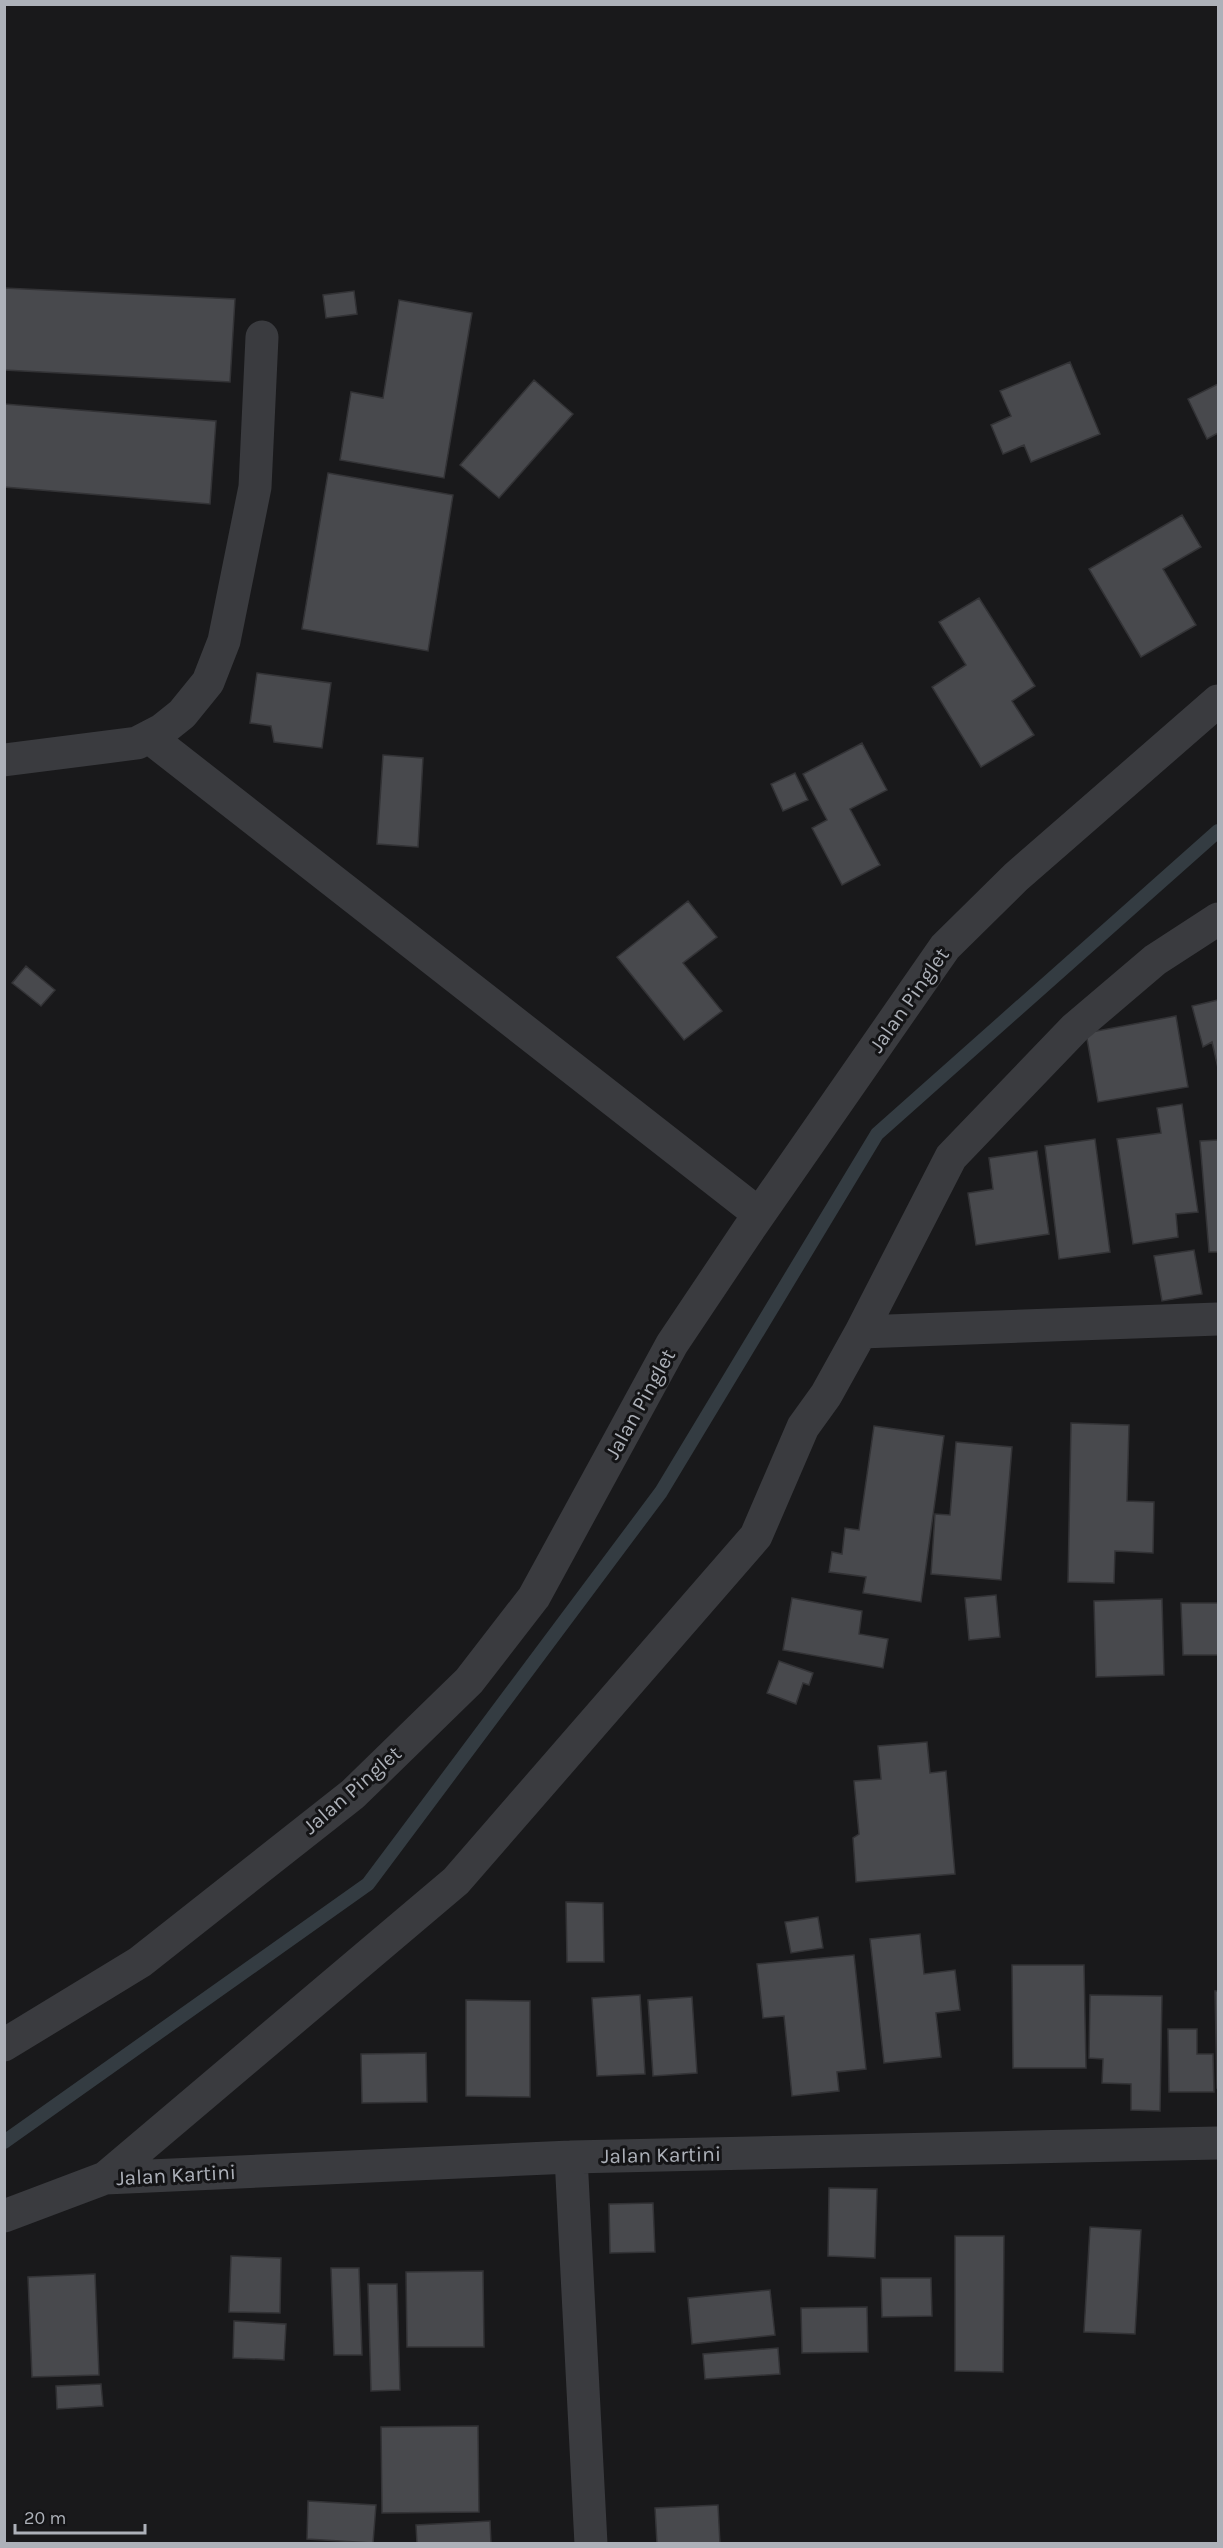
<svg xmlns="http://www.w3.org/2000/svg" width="1223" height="2548" viewBox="0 0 1223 2548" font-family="Karla,sans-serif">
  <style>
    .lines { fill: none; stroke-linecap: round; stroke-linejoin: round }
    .stream { stroke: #343c42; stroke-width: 14 }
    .building { fill: #48494d; stroke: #333336; stroke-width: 1.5 }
    .minor { stroke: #3a3b3f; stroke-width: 33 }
    .labels { text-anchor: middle; stroke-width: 6; stroke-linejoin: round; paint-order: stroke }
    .street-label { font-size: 21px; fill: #adb1b9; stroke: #141416 }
  </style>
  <rect width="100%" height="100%" fill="#19191b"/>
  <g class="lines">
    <path class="stream" d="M4 2142 368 1884 661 1492 877 1134 1218 831"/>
  </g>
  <path class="building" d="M4 288 235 299 230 382 4 370Z
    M354 291 357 314 326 318 323 295Z
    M399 300 472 313 444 478 340 460 351 392 383 398Z
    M1070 362 1100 434 1031 462 1024 445 1003 454 991 425 1011 416 1000 391Z
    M534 380 573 414 499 498 460 465Z
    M1218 384V433L1207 439 1188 399Z
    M4 404 216 421 210 504 4 487Z
    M328 473 453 495 428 651 302 629Z
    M1182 515 1201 547 1163 569 1196 625 1141 657 1089 569Z
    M979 598 1035 686 1012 701 1034 735 981 767 932 687 966 665 939 622Z
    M257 673 331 683 322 748 274 742 271 726 250 723Z
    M862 743 887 790 850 809 880 865 842 885 812 828 827 820 803 774Z
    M383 755 423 758 418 847 377 844Z
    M795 773 808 800 783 811 771 784Z
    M688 901 717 937 683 963 722 1011 684 1040 617 957Z
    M26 966 55 990 41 1006 12 983Z
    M1218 1000V1068L1212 1042 1203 1047 1192 1006Z
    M1176 1016 1188 1087 1098 1102 1086 1033Z
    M1182 1104 1198 1212 1176 1214 1178 1237 1133 1244 1117 1139 1161 1133 1157 1108Z
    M1095 1139 1110 1252 1059 1259 1045 1146Z
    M1218 1140V1252H1209L1200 1141Z
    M1037 1151 1049 1234 976 1245 968 1193 993 1189 989 1158Z
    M1194 1250 1202 1294 1162 1301 1154 1256Z
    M1071 1423 1129 1425 1127 1501 1154 1502 1153 1553 1115 1551 1114 1583 1068 1582Z
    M874 1426 944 1436 921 1602 863 1593 866 1577 829 1572 832 1552 842 1554 845 1528 859 1530Z
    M956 1442 1012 1447 1001 1580 931 1574 935 1514 950 1515Z
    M996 1595 1000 1637 969 1640 965 1598Z
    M792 1598 862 1611 859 1634 888 1639 883 1668 783 1650Z
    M1162 1599 1164 1675 1096 1677 1094 1601Z
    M1181 1603H1218V1655H1183Z
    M779 1661 813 1673 809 1685 803 1683 796 1704 767 1693Z
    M927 1742 930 1773 946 1771 955 1874 856 1882 853 1838 859 1834 854 1781 881 1779 878 1746Z
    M566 1902 603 1903 604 1962H567Z
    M818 1917 823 1948 791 1953 785 1922Z
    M920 1934 924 1974 955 1970 960 2010 936 2013 941 2057 884 2063 870 1939Z
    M854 1955 866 2069 837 2072 839 2091 792 2096 784 2016 763 2018 757 1964Z
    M1012 1965H1084L1086 2068H1013Z
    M1215 1991H1218V2088H1217Z
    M640 1995 645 2074 597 2076 592 1998Z
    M1090 1995 1162 1996 1160 2111 1131 2110V2084L1102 2083 1103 2059 1089 2058Z
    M692 1997 697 2073 653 2076 648 2000Z
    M466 2000 530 2001V2097L466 2096Z
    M1168 2029H1197V2054H1213L1214 2092H1169Z
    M426 2053 427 2102 362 2103 361 2054Z
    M829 2188 877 2189 875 2258 828 2256Z
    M653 2203 655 2252 610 2253 609 2204Z
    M1090 2227 1141 2230 1135 2334 1084 2332Z
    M955 2236H1004L1003 2372 955 2371Z
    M231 2256 281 2258 280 2313 229 2312Z
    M331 2268H359L362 2355H334Z
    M483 2271 484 2347H407L406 2272Z
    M95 2274 99 2375 32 2377 28 2277Z
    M881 2278H931L932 2316 882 2317Z
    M368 2284H397L400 2390 371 2391Z
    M770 2290 775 2335 692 2344 688 2298Z
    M867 2307 868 2352 802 2353 801 2308Z
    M234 2321 286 2324 284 2360 233 2358Z
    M778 2348 780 2374 705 2379 703 2354Z
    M101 2384 103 2406 57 2409 56 2386Z
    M478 2426 479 2512 382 2513 381 2427Z
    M308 2501 376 2505 373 2543 307 2539Z
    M718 2505 720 2544H657L655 2508Z
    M490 2521 491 2544H417L416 2525Z"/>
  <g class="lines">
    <path class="minor" d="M149 737 759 1214
      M4 760 137 743 162 730 182 714 208 682 224 641 255 487 262 337
      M861 1332 1218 1319
      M4 2045 140 1962 353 1794 469 1681 534 1597 672 1344 747 1232 945 947 1016 877 1218 701
      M571 2157 591 2544
      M105 2178 571 2157 1218 2143
      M4 2216 105 2178 456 1881 756 1536 803 1427 826 1395 861 1332 951 1157 1075 1028 1155 960 1218 919"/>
  </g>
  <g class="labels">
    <g class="street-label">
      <text transform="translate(909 1000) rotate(-55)" y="7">Jalan Pinglet</text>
      <text transform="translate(640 1404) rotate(-61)" y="7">Jalan Pinglet</text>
      <text transform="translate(352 1790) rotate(-41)" y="7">Jalan Pinglet</text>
      <text transform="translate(661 2155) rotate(-1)" y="7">Jalan Kartini</text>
      <text transform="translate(176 2175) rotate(-3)" y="7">Jalan Kartini</text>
    </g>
  </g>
  <rect width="1223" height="2548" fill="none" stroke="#adb1b9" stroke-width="12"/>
  <path d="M15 2524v9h130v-9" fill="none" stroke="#adb1b9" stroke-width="3"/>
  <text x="24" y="2524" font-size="18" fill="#adb1b9" stroke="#141416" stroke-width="4.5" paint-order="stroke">20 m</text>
</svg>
